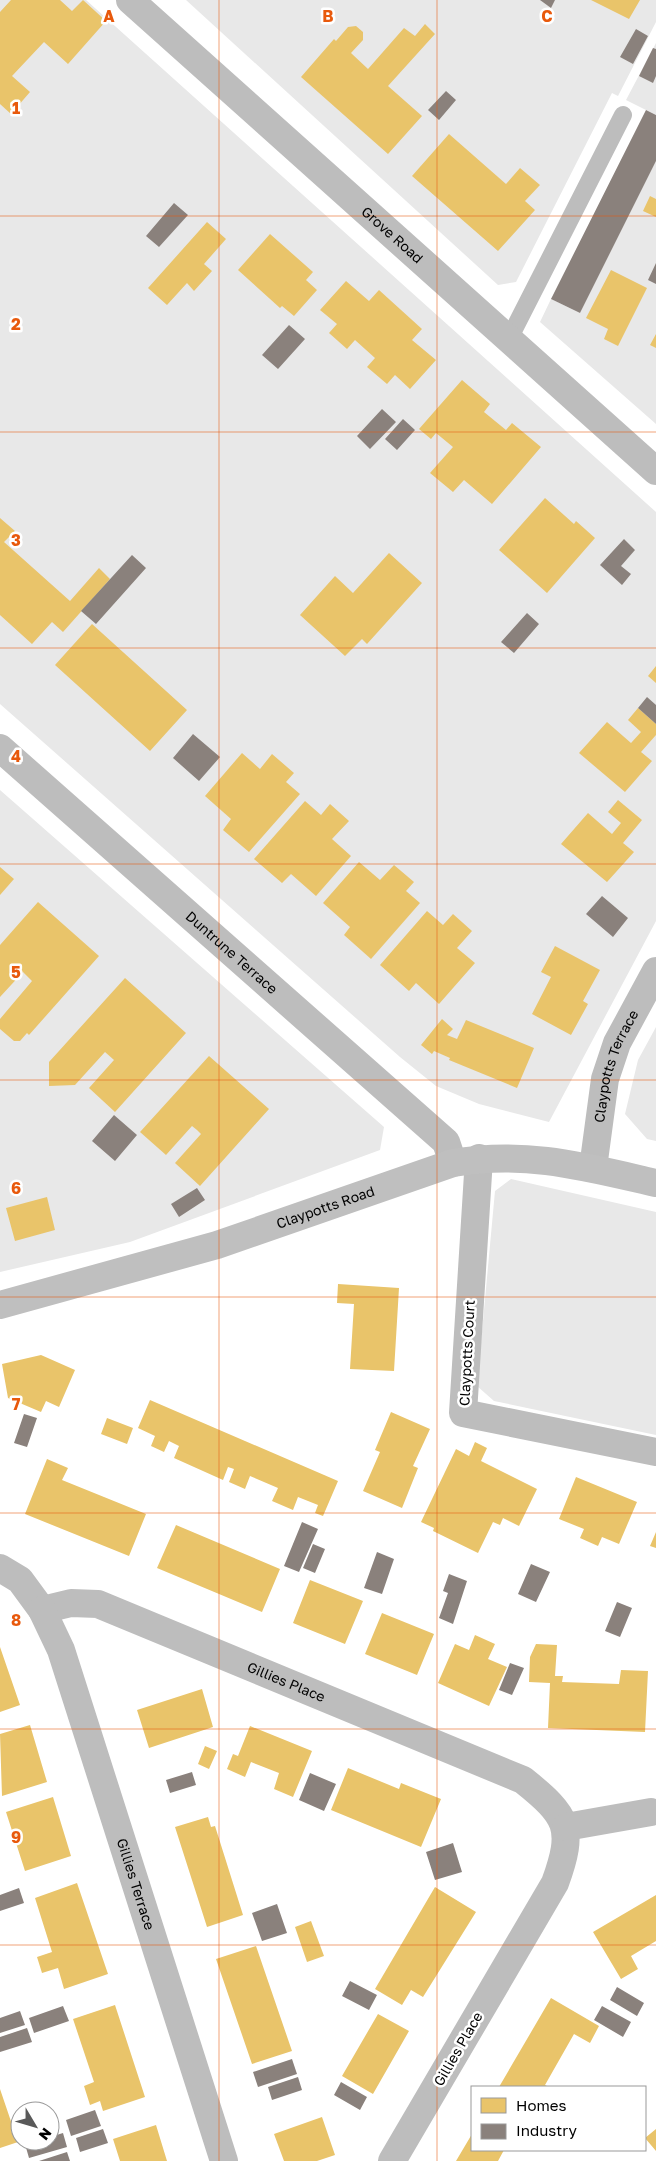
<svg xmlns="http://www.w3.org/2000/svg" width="656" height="2161" viewBox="0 0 656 2161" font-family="'Golos Text',sans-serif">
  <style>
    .green { fill: #e8e8e8 }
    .homes { fill: #e9c46a }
    .industry { fill: #8a817c }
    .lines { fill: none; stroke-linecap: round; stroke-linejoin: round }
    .service { stroke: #bdbdbd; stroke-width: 18 }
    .minor { stroke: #bdbdbd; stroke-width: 28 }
    .secondary { stroke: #bfbfbf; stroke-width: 28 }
    .grid { fill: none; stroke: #e8590c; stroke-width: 1; stroke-opacity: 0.55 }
    .labels { text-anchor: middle; stroke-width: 5; stroke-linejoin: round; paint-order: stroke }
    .street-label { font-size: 14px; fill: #000; stroke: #fff }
    .grid-label { font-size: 16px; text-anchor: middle; font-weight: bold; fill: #e8590c; stroke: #fff; stroke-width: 5; stroke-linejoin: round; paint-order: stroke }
  </style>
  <rect width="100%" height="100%" fill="#fff"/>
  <path class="green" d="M0 0H86L656 512V921L549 1122 479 1104 436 1086 400 1057 0 704Z
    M186 0H656V22L618 96 612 93 516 282 498 285Z
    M656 43V115L626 100Z
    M656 161V424L540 322 551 299 580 313Z
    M0 790 384 1127 380 1150 130 1242 0 1272Z
    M656 1027V1141L647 1139 625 1114 638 1060Z
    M511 1179 656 1212V1435L494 1401 477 1386 495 1191Z"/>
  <path class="homes" d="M11 0H60L72 11 83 0 106 21 68 64 44 42 12 76 30 92 11 114 0 104V12Z
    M591 0H640L629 19Z
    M425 24 435 34 388 86 422 116 388 154 301 77 334 39 336 41 348 27 356 26 363 32V40L351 53 368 69 404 28 415 36Z
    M449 134 506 184 520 168 540 185 525 201 535 210 498 251 412 176Z
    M650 196 656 199V217L643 211Z
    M207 222 226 239 204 264 212 271 194 291 187 283 167 305 148 288Z
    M270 234 313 272 306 280 317 290 294 316 282 306 280 308 238 270Z
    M611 270 647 288 618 346 604 339 608 329 586 318Z
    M346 281 369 301 379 290 422 329 412 340 436 360 410 389 395 375 387 384 367 367 375 358 355 340 347 349 329 333 337 324 320 310Z
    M656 334V348L650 345Z
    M462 380 490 404 484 412 506 430 512 423 541 447 492 504 464 480 453 492 430 473 453 447 436 433 431 439 419 429Z
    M545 498 574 524 576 521 595 538 547 593 499 550Z
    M0 518 15 531 4 542 70 601 99 568 110 579 63 632 52 622 32 644 0 615Z
    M389 553 422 583 367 644 362 639 345 656 300 615 335 576 353 593Z
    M92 624 187 710 150 751 55 665Z
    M656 666V683L648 676Z
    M638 708 656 724V735L641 752 652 761 625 792 579 753 607 722 631 743 641 732 628 720Z
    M242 753 260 769 272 754 294 773 286 782 300 794 249 852 223 830 231 819 205 796Z
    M618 800 642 820 623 843 634 852 607 882 561 844 588 813 612 834 621 823 608 812Z
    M305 801 321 815 330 804 349 821 332 839 351 856 316 896 291 874 282 883 254 859Z
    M359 862 380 880 394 865 414 882 406 891 420 903 371 959 344 935 350 927 323 903Z
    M0 867 14 879 0 895Z
    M38 902 99 956 29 1035 27 1033 20 1041H14L0 1029V1019L32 981 23 972 0 997V945Z
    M427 911 443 925 453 914 472 931 457 948 475 963 439 1004 416 983 409 991 380 965Z
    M555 946 600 970 583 1001 588 1004 571 1035 532 1014 551 977 541 972Z
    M125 978 186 1033 115 1112 89 1088 114 1060 105 1052 75 1085 49 1086V1062Z
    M442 1019 453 1029 447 1035 457 1039 466 1020 534 1048 517 1088 449 1060 450 1058 434 1051 432 1054 421 1045Z
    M209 1056 269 1109 200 1186 175 1163 201 1134 197 1130 192 1126 166 1155 140 1132Z
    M47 1197 55 1230 15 1241 6 1208Z
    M338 1284 399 1288 394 1371 350 1369 354 1304 337 1303Z
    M41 1355 75 1370 59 1407 46 1401 41 1412 8 1398 2 1364Z
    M150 1400 338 1481 323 1516 315 1513 318 1505 298 1497 293 1510 272 1501 278 1488 250 1476 245 1489 229 1482 234 1469 228 1467 223 1480 174 1458 179 1446 169 1441 164 1452 151 1446 155 1436 138 1428Z
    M391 1412 430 1429 413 1466 418 1468 402 1508 363 1491 380 1452 375 1450Z
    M107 1418 133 1428 127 1444 101 1434Z
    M475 1442 487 1448 481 1461 537 1489 519 1526 503 1518 500 1525 493 1522 478 1553 433 1531 434 1528 421 1522 456 1449 469 1456Z
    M47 1459 68 1468 62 1480 146 1514 129 1556 25 1514Z
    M576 1477 637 1502 619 1544 602 1537 598 1546 580 1538 584 1529 559 1519Z
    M176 1525 280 1569 262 1612 157 1568Z
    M656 1532V1548L650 1546Z
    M310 1580 363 1601 345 1644 293 1623Z
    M382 1613 434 1634 417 1675 365 1654Z
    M475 1635 495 1644 488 1659 507 1667 489 1706 438 1683 455 1644 469 1650Z
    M536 1644 557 1645 555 1676H563L562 1682 619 1684 621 1670 648 1671 645 1732 548 1728 550 1683 529 1682 530 1657Z
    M0 1647 20 1705 0 1712Z
    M202 1689 213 1727 149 1748 137 1710Z
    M30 1725 47 1782 2 1796 0 1734Z
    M250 1726 312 1751 293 1797 274 1789 279 1773 251 1762 245 1777 227 1769 233 1754 238 1756Z
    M205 1746 217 1751 209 1769 198 1764Z
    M348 1768 399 1789 401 1783 441 1799 421 1847 331 1810Z
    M53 1797 71 1856 25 1871 6 1812Z
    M208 1817 211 1827 215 1826 243 1915 207 1927 175 1827Z
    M77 1883 108 1974 64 1989 58 1968 42 1973 37 1957 52 1952 35 1898Z
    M435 1887 476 1912 423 1997 411 1990 402 2005 375 1989Z
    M656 1895V1941L631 1956 638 1969 621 1979 593 1932Z
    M311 1921 324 1956 307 1962 295 1927Z
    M256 1946 292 2051 252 2064 216 1959Z
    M551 1998 599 2026 590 2043 574 2034 545 2085 549 2087H499Z
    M115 2005 145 2097 103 2111 100 2101 90 2105 84 2086 94 2082 73 2019Z
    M378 2014 409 2031 373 2094 342 2076Z
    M0 2089 18 2142 0 2148Z
    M322 2117 335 2155 317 2161H284L274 2134Z
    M156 2125 167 2161H120L113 2139Z
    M656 2129V2151L645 2138Z
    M472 2134V2150H504L498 2161H456Z"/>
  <path class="industry" d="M540 0H555L551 8Z
    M636 29 648 36 633 64 620 57Z
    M653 48 656 49V76L653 83 639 76Z
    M446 91 456 100 439 120 428 110Z
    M646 110 656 115V161L580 313 551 299Z
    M174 203 188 215 159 247 146 236Z
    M656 263V284L648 280Z
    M289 325 305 339 278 369 262 355Z
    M382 409 396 422 370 449 357 436Z
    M403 419 415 430 397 450 385 439Z
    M624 539 635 550 621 566 631 574 622 585 600 565Z
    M132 555 146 568 96 624 81 611Z
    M527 613 539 624 514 653 501 642Z
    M647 697 656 705V724L638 708Z
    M193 734 220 757 199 781 173 758Z
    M602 896 628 918 613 937 586 914Z
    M114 1115 137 1135 115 1161 92 1141Z
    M197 1188 205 1200 179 1217 171 1204Z
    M24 1414 37 1418 27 1447 14 1443Z
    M302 1522 318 1529 299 1572 284 1566Z
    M313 1544 325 1549 315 1573 303 1568Z
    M377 1552 394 1559 382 1594 364 1588Z
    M531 1564 550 1572 536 1602 518 1594Z
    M449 1574 467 1581 453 1624 439 1618 448 1593 443 1591Z
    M617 1602 632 1608 620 1637 605 1631Z
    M510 1663 524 1668 512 1695 499 1690Z
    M192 1772 196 1785 170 1793 166 1780Z
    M310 1773 336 1784 324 1811 299 1800Z
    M453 1843 462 1872 435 1880 426 1852Z
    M19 1888 24 1903 0 1911V1895Z
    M277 1904 287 1933 262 1941 252 1913Z
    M350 1981 377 1995 369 2010 342 1996Z
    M617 1987 644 2003 637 2016 610 2000Z
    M63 2006 69 2021 34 2033 29 2018Z
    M602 2006 631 2022 623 2037 594 2020Z
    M20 2011 25 2025 0 2033V2018Z
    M27 2028 32 2042 0 2052V2037Z
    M292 2059 297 2074 258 2087 253 2072Z
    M298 2077 302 2090 272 2100 268 2087Z
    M341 2082 367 2097 360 2110 334 2095Z
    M95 2110 101 2126 71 2136 66 2120Z
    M103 2129 108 2143 80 2152 76 2138Z
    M63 2133 67 2147 29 2158 25 2144 36 2141H50V2137Z
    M67 2152 70 2161H39Z"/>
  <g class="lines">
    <path class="service" d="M509 339 623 115"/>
    <g class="minor">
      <path id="s1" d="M130 0 656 471"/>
      <path id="s2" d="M0 748 446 1142 453 1163"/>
      <path d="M479 1158 463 1413 656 1452"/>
      <path id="s3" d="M593 1168 605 1079 617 1043 656 971"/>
      <path id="s4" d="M0 1568 20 1580 42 1610 71 1603 98 1604 523 1780C568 1816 575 1828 555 1883L392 2161"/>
      <path id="s5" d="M42 1610 61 1650 224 2161"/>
      <path d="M566 1827 651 1812"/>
    </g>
    <path class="secondary" id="s6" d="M0 1305 217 1245 453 1163C525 1150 586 1167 656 1183"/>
  </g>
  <path class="grid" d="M219 0V2161M437 0V2161M0 216H656M0 432H656M0 648H656M0 864H656M0 1080H656M0 1297H656M0 1513H656M0 1729H656M0 1945H656"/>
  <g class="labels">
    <g class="street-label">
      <text dy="5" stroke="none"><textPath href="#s1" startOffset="352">Grove Road</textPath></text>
      <text dy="5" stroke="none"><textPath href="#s2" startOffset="309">Duntrune Terrace</textPath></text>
      <text dy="5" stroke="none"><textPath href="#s3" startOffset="105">Claypotts Terrace</textPath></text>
      <text dy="5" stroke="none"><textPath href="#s6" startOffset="340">Claypotts Road</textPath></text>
      <text transform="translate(467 1353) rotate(-87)" y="5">Claypotts Court</text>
      <text dy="5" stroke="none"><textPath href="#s4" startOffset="321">Gillies Place</textPath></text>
      <text dy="5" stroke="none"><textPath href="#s5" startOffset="290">Gillies Terrace</textPath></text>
      <text transform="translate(458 2049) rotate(-60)" y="5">Gillies Place</text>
    </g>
  </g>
  <g class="grid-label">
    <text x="109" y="22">A</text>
    <text x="328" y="22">B</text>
    <text x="547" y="22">C</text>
    <text x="16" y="114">1</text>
    <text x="16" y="330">2</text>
    <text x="16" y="546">3</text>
    <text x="16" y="762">4</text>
    <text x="16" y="978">5</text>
    <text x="16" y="1194">6</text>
    <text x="16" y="1410">7</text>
    <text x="16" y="1626">8</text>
    <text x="16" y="1843">9</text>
  </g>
  <rect x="471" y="2086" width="175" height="65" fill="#ffffff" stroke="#999999"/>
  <rect x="481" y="2098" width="25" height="15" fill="#e9c46a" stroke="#999999"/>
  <text x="516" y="2111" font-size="15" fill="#000000">Homes</text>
  <rect x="481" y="2124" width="25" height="15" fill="#8a817c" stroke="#999999"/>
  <text x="516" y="2136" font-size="15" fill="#000000">Industry</text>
  <g transform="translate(35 2126) rotate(128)"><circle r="24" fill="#ffffff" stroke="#999999"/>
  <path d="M0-4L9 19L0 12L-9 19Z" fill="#595959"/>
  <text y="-8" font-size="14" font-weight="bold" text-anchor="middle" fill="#000000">N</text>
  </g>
</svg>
